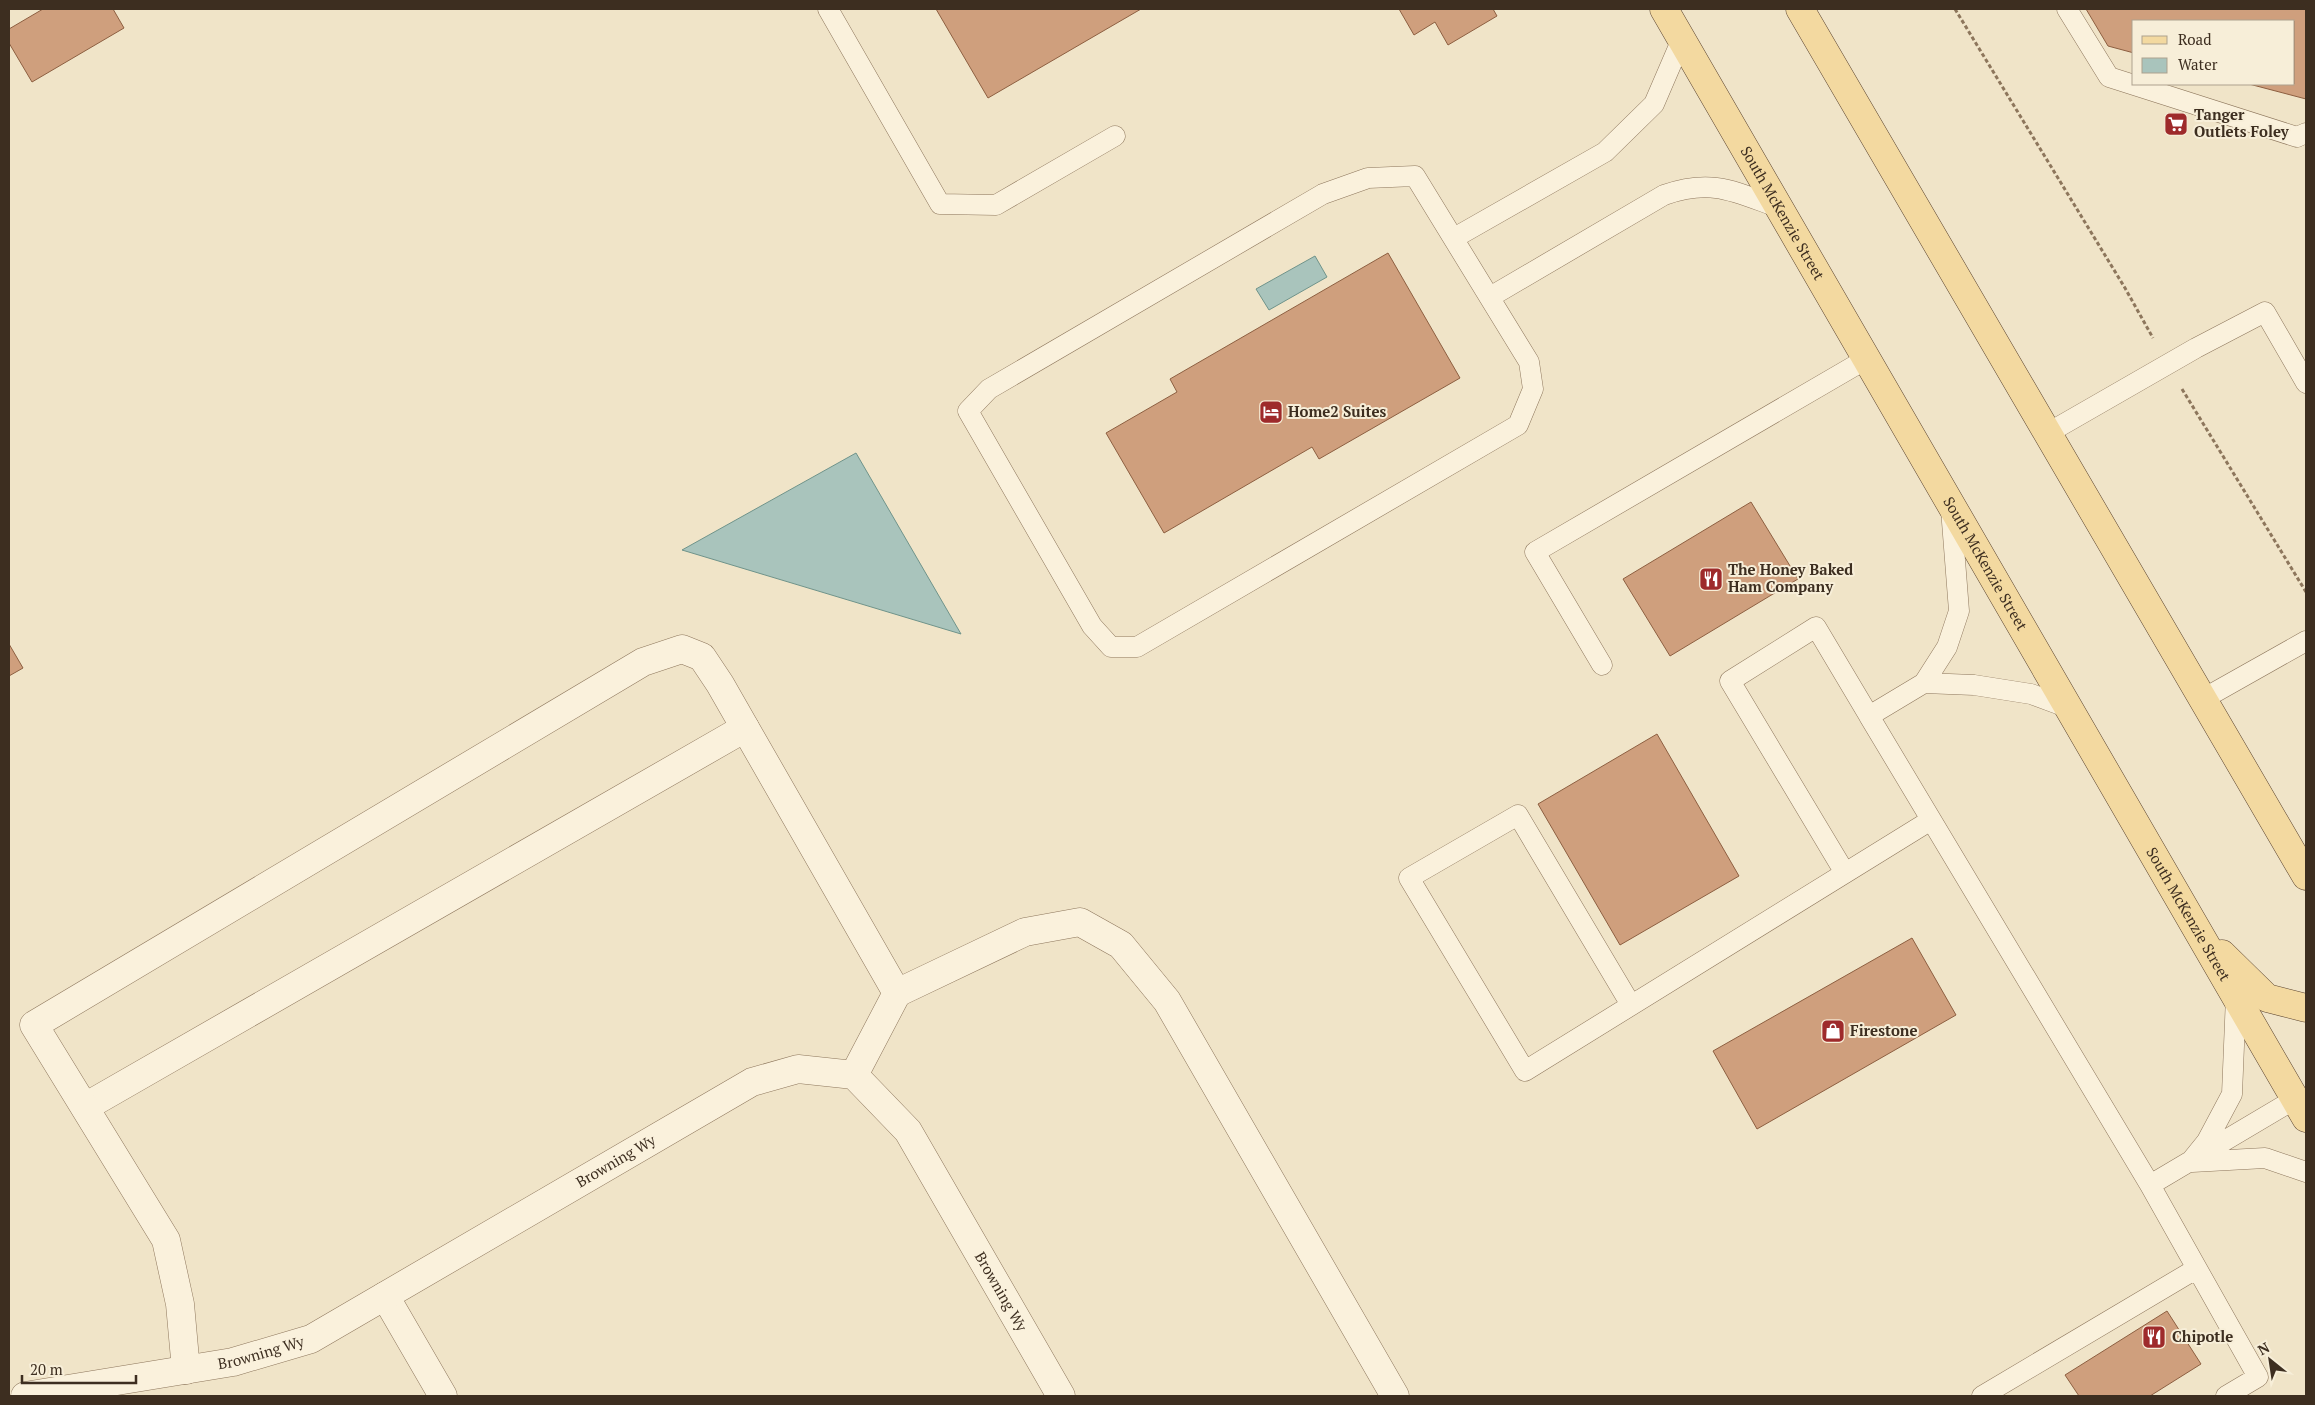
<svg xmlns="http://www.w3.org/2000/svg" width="2315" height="1405" viewBox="0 0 2315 1405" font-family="'PT Serif',serif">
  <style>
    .water { fill: #a9c4bc; stroke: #6f938a }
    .building { fill: #cf9f7d; stroke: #8d5f41 }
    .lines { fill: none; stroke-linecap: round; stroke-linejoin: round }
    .lane-casing { stroke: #8d765c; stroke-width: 21 }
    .street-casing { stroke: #8d765c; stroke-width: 29 }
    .primary-casing { stroke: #5b4430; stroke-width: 29 }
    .path { stroke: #8d765c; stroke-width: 3; stroke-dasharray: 4 2.5; stroke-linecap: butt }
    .lane { stroke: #faf1dc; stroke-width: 20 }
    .street { stroke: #faf1dc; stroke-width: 28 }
    .primary { stroke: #f3d9a0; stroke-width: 28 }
    .labels { text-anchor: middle; stroke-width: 4; stroke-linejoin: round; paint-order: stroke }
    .poi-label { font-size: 15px; font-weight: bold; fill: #3d2e20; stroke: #f7eed8; text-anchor: start }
    .street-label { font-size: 15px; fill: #3d2e20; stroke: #f7eed8 }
  </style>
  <rect width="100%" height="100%" fill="#f0e4c8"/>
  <path class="water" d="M1315 256 1327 277 1269 310 1256 289Z
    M856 453 961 634 682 550Z"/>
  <path class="building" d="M43 9H113L124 28 32 82 9 43V29Z
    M936 9H1141L988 98Z
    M1399 9H1493L1497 16 1448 45 1435 22 1414 35Z
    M2086 9H2306V99L2249 84H2294V21H2134V53L2108 46Z
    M1388 253 1460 378 1319 459 1312 447 1164 533 1106 433 1177 392 1170 379Z
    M1751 502 1798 579 1670 656 1623 579Z
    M9 644 23 668 9 676Z
    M1657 734 1739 876 1620 945 1538 804Z
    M1912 938 1956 1015 1757 1129 1713 1051Z
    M2167 1311 2201 1364 2150 1396H2079L2065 1375Z"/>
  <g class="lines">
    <g class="lane-casing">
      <path id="lane" d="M828 9 940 204 996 205 1115 136
        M2067 9 2109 77 2297 137 2306 133
        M1415 176 1529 362 1533 389 1518 425 1137 647H1111L1092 626 968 411 989 389 1323 194 1368 178Z
        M1454 238 1605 152 1654 104 1682 39
        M1490 297 1664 195C1713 178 1735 192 1780 208
        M2048 433 2196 348 2265 312 2306 383
        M1951 509 1959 611 1947 647 1924 683 1974 685 2031 694 2069 708
        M1602 665 1535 552 1868 358
        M1924 683 1869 716 2150 1185 2258 1377 2226 1396
        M2203 699 2306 641
        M1845 873 1730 681 1816 627 1869 716
        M1631 1005 1518 815 1409 878 1525 1071 1931 820
        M2190 1162 2207 1141 2232 1094 2236 997
        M2192 1162 2265 1158 2306 1172
        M2150 1185 2295 1099
        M1982 1396 2196 1269"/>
    </g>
    <g class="street-casing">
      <g id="street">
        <path d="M897 993 1025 932 1080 922 1121 945 1167 1001 1395 1396"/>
        <path d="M85 1107 745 728"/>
        <path d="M385 1296 443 1396"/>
        <path d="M186 1370 180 1304 166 1240 34 1025 643 662 682 649 702 657 720 684 897 993 854 1075"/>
        <path id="s1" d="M25 1396 233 1362 311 1339 752 1082 798 1069 854 1075 908 1131 1061 1396"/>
      </g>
    </g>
    <g class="primary-casing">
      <g id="primary">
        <path id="s2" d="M1664 9 2306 1118"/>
        <path d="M1800 9 2306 876"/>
        <path d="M2222 954 2267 998 2306 1008"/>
      </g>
    </g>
    <path class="path" d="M1955 9 2125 288 2153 338
      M2182 389 2306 592"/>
    <use href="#lane" class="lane"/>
    <use href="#street" class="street"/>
    <use href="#primary" class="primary"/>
  </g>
  <defs>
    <g id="supermarket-square" transform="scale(1.25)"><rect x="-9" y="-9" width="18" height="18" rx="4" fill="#9e2a2b" stroke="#f7eed8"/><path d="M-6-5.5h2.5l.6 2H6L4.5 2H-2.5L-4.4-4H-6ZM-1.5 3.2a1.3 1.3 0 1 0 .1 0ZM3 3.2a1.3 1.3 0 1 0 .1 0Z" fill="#fff"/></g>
    <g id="hotel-square" transform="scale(1.25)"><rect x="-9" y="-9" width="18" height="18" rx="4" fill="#9e2a2b" stroke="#f7eed8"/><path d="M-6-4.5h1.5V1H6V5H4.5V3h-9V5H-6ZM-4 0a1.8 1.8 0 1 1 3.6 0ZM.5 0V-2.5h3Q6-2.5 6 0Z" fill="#fff"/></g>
    <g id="restaurant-square" transform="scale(1.25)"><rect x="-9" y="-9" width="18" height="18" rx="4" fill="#9e2a2b" stroke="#f7eed8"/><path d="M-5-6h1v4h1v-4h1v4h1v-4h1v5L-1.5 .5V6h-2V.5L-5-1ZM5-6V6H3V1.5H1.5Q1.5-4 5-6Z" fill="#fff"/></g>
    <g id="shop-square" transform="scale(1.25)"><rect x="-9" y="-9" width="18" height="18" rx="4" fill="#9e2a2b" stroke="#f7eed8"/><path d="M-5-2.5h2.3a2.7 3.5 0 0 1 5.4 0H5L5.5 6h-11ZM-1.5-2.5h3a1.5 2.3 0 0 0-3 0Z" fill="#fff"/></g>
  </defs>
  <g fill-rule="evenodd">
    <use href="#supermarket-square" x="2176" y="124"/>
    <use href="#hotel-square" x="1271" y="412"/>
    <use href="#restaurant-square" x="1711" y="579"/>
    <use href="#shop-square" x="1833" y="1031"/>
    <use href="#restaurant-square" x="2154" y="1337"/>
  </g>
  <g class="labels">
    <g class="poi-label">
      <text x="2194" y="120">Tanger<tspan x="2194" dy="17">Outlets Foley</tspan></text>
      <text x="1288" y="417">Home2 Suites</text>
      <text x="1728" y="575">The Honey Baked<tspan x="1728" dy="17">Ham Company</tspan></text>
      <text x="1850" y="1036">Firestone</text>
      <text x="2172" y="1342">Chipotle</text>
    </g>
    <g class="street-label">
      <text dy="5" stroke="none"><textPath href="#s2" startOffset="236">South McKenzie Street</textPath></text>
      <text dy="5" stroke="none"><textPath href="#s2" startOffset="641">South McKenzie Street</textPath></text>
      <text dy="5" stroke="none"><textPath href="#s2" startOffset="1046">South McKenzie Street</textPath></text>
      <text dy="5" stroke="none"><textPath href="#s1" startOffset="645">Browning Wy</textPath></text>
      <text dy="5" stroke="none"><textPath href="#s1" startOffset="1170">Browning Wy</textPath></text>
      <text dy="5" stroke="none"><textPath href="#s1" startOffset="240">Browning Wy</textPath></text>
    </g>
  </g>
  <rect width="2315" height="1405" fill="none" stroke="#3d2e20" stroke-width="20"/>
  <rect x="2132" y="20" width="162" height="65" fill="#f7eed8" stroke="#ada18e"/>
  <rect x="2142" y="36" width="25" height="8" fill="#f3d9a0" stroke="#ada18e"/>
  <text x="2178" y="45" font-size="15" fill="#3d2e20">Road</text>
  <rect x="2142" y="58" width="25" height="15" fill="#a9c4bc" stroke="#ada18e"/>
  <text x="2178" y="70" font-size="15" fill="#3d2e20">Water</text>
  <g transform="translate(2270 1360) rotate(330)" stroke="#f7eed8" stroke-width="4" paint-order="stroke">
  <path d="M0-4L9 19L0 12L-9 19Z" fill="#3d2e20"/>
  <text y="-8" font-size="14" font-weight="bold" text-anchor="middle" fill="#3d2e20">N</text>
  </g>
  <path d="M22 1375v8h114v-8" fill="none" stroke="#3d2e20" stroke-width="2.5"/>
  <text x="30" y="1375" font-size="15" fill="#3d2e20" stroke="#f7eed8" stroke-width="4" paint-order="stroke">20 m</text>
</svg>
